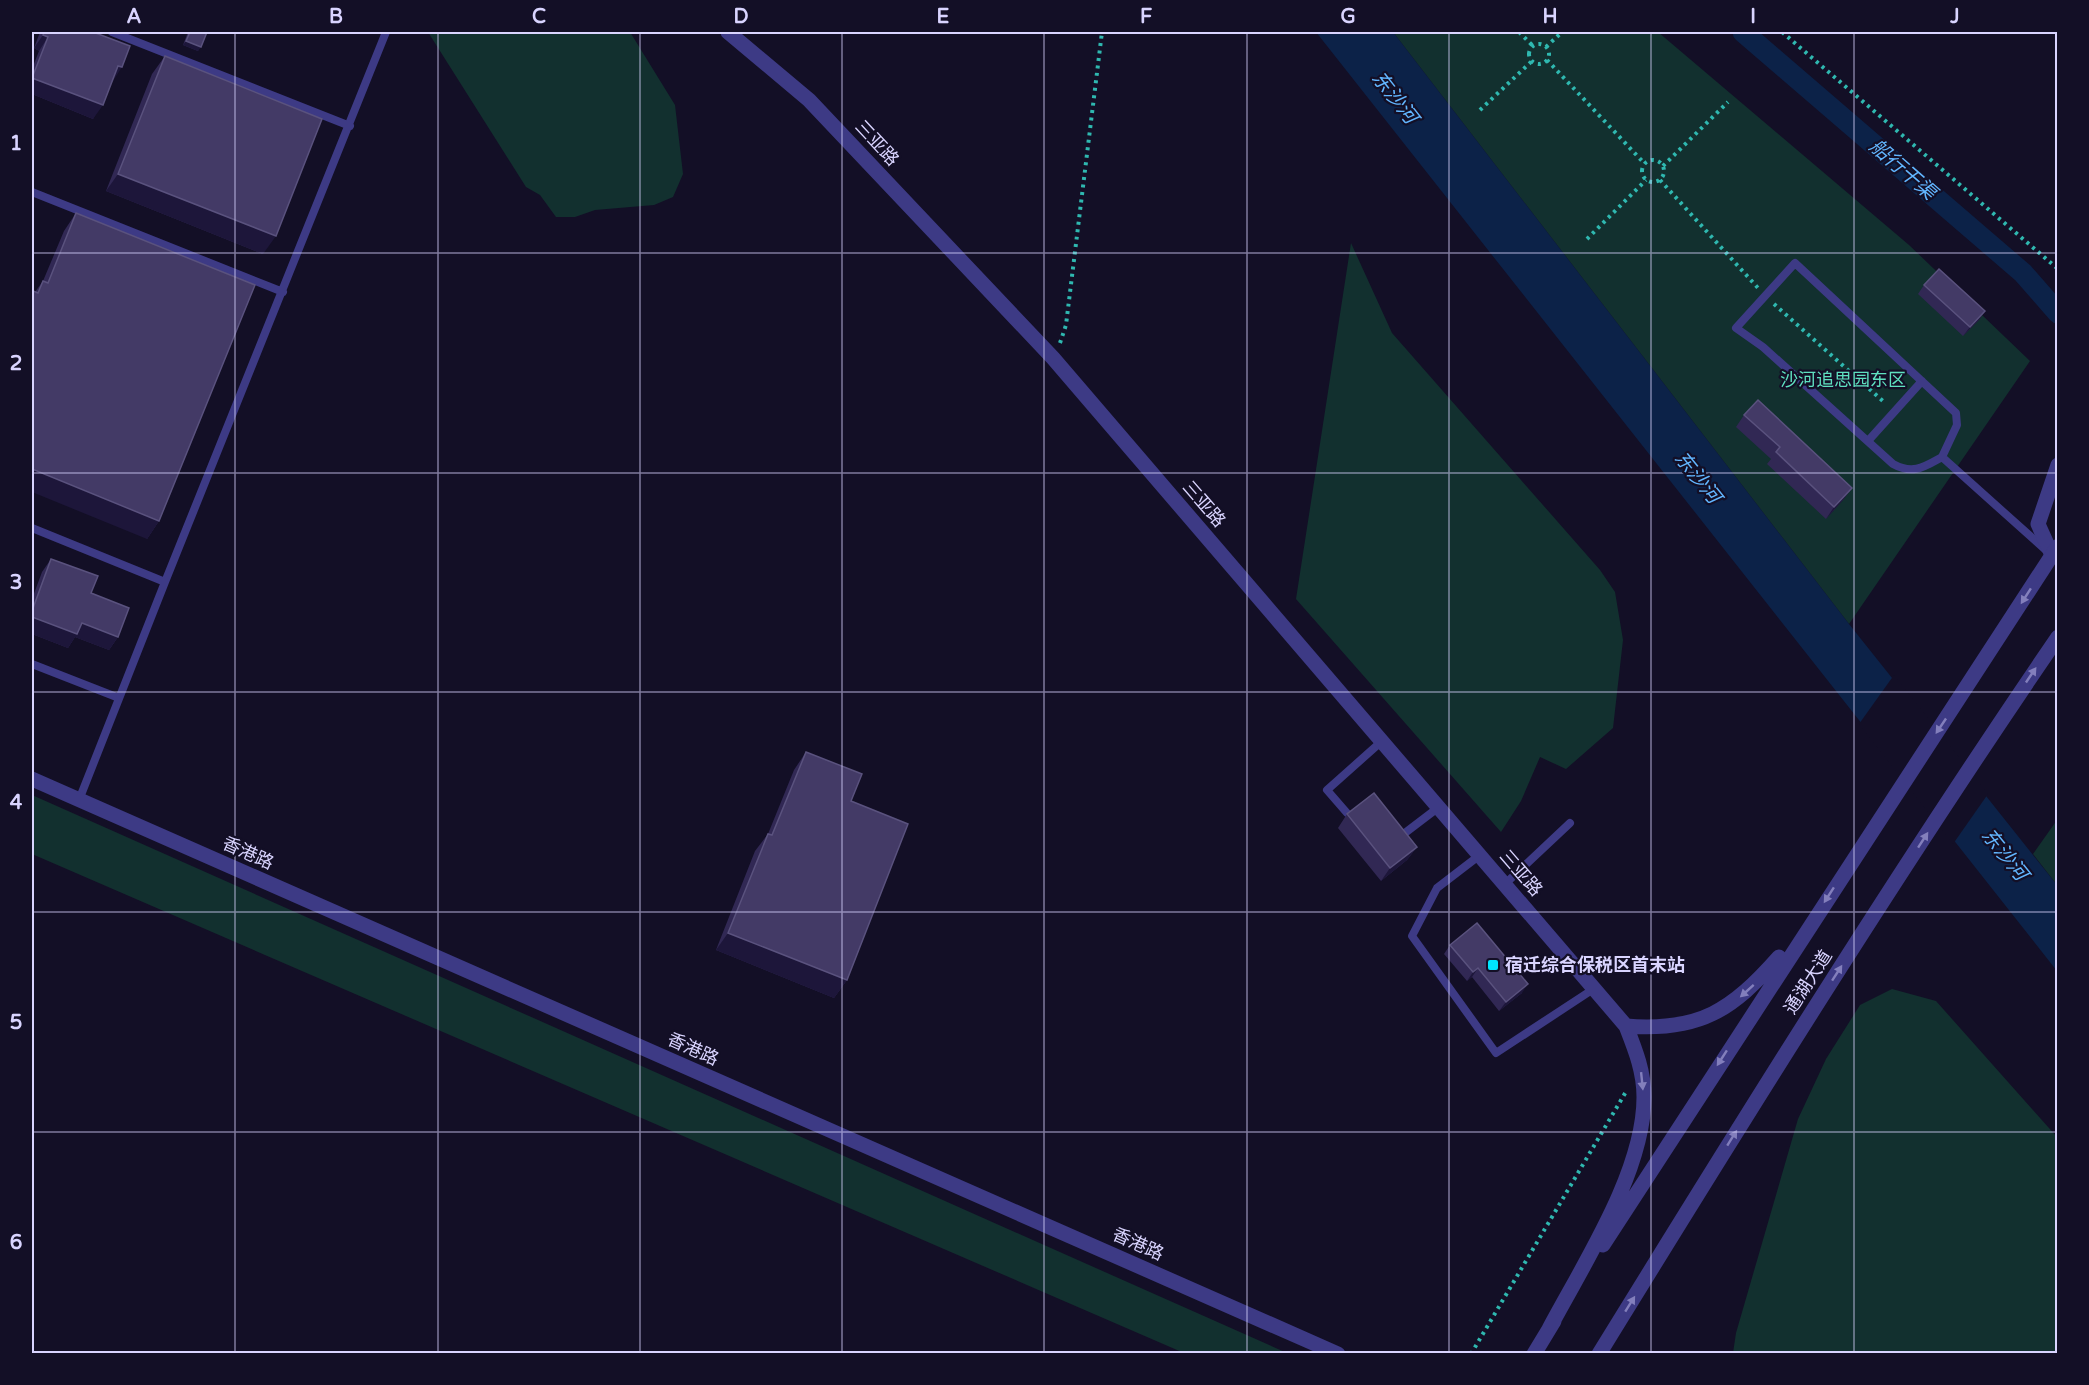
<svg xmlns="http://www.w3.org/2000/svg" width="2089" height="1385" viewBox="0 0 2089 1385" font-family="'Varela Round','Noto Sans SC',sans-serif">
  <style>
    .green { fill: #12302f }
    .water { fill: #0c2248 }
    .pier { fill: #130f26 }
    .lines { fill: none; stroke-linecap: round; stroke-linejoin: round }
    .canal { stroke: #0c2248; stroke-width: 21 }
    .path { stroke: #2fb8b0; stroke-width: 4; stroke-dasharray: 3 4.5; stroke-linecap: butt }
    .service { stroke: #3d3a85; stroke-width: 8 }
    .minor { stroke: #3d3a85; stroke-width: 15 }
    .tertiary { stroke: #3d3a85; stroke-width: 15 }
    .wall { fill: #312854 }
    .shaded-wall { fill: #1d163a }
    .building { fill: #433a66; stroke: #5a527e; stroke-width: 1.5 }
    .oneway { fill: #837fbc }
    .grid { fill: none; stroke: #d9d4ff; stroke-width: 1.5; stroke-opacity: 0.55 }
    .poi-dot { fill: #00e5ff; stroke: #130f26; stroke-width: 2 }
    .labels { text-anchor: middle; stroke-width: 4.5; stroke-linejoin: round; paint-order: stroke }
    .street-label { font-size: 18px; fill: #d9d4ff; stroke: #130f26 }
    .park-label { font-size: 18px; fill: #5fe0c0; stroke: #130f26 }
    .poi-label { font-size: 18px; font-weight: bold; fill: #d9d4ff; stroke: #130f26; text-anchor: start }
    .water-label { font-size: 20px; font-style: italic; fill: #62b6ff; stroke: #130f26 }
    .neatline { fill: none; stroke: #d9d4ff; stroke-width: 2 }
    .grid-label { font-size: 20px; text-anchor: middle; font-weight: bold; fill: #d9d4ff }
  </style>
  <rect width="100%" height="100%" fill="#130f26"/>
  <path class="green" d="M428 32H630L675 105 683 174 673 197 654 205 595 210 575 217H556L540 195 526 187Z
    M1393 32H1658L1909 245 2030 361 1849 624Z
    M1351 243 1392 333 1600 570 1615 592 1623 640 1613 728 1566 769 1540 757 1521 801 1501 832 1296 599Z
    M32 795 1287 1353H1184L32 854Z
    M2057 820V885L2033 854Z
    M1892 989 1936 1001 2057 1137V1353H1733L1736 1333 1798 1119 1826 1059 1860 1005Z"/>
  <path class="water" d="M1316 32H1393L1849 624 2057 885V971Z"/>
  <path class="pier" d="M1894 675 1988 794 1953 844 1859 724Z"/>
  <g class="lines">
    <path class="canal" d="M1743 32 2023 273 2058 313"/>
    <path class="path" d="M1519 32 1533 46
      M1782 32 2058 269
      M1529 54a10 10 0 1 1 20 0a10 10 0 1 1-20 0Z
      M1546 47 1562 32
      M1547 60 1644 163
      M1480 110 1532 61
      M1642 171a11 11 0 1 1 22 0a11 11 0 1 1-22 0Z
      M1663 166 1728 102
      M1660 180 1758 288
      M1587 239 1646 180
      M1774 304 1885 403
      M1060 343 1066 325 1102 32
      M1471 1354 1627 1090"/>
    <path class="service" d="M112 32 350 126
      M32 192 283 292
      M1868 441 1922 381
      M1942 457 1957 425 1956 413 1795 263 1736 328 1763 347 1893 464C1913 475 1924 467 1942 457L2058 561
      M32 528 165 582 79 800
      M165 582 386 32
      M32 664 119 698
      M1347 813 1327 790 1382 741
      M1397 839 1439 807
      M1480 855 1437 888 1412 936 1496 1053 1595 988
      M1505 884 1570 823"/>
    <path class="minor" d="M2052 555 2038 524 2058 465"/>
    <path class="tertiary" d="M728 32 809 100 1053 358 1626 1026C1635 1049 1644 1071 1644 1097 1644 1172 1584 1263 1549 1329
      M32 779 1338 1354
      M1626 1026C1700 1032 1732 1010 1779 957
      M1603 1245 2058 546
      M1534 1354 1554 1321
      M1599 1354C1748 1112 1898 871 2058 637"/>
  </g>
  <path class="wall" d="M40 32H93L113 80 93 119 32 94V69L39 51 34 48Z
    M188 32H207L198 51 183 45Z
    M165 56 263 254 106 191 152 74Z
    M76 213 159 521 147 539 35 292 43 281 64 231Z
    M1924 285 1985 311 1979 320 1963 336 1918 294Z
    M1744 415 1852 488 1843 500 1826 519 1767 464 1771 459 1736 427Z
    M51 559 91 593 118 637 109 650 75 637 68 648 32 634V599L42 572Z
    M806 752 851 801 847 980 834 998 716 950 755 851 768 834 794 770Z
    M1347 814 1417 847 1407 860 1381 881 1338 828Z
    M1450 945 1522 993 1499 1011 1472 977 1467 981 1444 954Z"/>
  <path class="shaded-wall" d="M43 35 48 37 39 51 34 48Z
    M186 41 201 47 198 51 183 45Z
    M118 66 122 67 113 81Z
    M32 78 103 105 93 119 32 94Z
    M118 174 276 236 263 254 106 191Z
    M1985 311 1979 320 1963 336 1970 327Z
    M32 469 159 521 147 539 32 492Z
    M1852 488 1843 500 1826 519 1834 507Z
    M32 617 82 623 118 637 109 650 75 637 68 648 32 634Z
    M1417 847 1407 860 1381 881 1390 868Z
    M728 933 847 980 834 998 716 950Z
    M1478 968 1472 977 1467 981 1473 972Z
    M1528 984 1522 993 1499 1011 1506 1002Z"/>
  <path class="building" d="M44 32H93L130 46 122 67 118 66 103 105 32 78 48 37 43 35Z
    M190 32H207L201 47 186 41Z
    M165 56 322 119 276 236 118 174Z
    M76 213 255 285 159 521 32 469V293L33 291 38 293 43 281 48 283Z
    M1939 269 1985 311 1970 327 1924 285Z
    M1758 400 1852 488 1834 507 1776 452 1780 447 1744 415Z
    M51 559 98 576 91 593 129 608 118 637 82 623 77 634 32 617V611Z
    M806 752 862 774 851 801 908 824 847 980 728 933 768 834 772 835Z
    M1374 793 1417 847 1390 868 1347 814Z
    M1477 923 1528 984 1506 1002 1478 968 1473 972 1450 945Z"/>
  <defs><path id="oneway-solid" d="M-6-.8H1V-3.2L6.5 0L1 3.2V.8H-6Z" transform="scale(1.5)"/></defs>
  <g class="oneway">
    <use href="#oneway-solid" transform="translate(2026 596) rotate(123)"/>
    <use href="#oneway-solid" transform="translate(2031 675) rotate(-56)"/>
    <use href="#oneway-solid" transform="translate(1941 726) rotate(124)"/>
    <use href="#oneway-solid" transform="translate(1923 840) rotate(-57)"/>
    <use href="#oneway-solid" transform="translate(1829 895) rotate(123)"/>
    <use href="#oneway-solid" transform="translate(1837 973) rotate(-57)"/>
    <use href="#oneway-solid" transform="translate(1747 991) rotate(138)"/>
    <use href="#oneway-solid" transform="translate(1722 1058) rotate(123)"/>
    <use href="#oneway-solid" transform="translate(1642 1081) rotate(84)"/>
    <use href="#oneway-solid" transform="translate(1732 1138) rotate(-58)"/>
    <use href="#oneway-solid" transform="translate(1630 1304) rotate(-58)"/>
  </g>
  <path class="grid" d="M235 32V1354M438 32V1354M640 32V1354M842 32V1354M1044 32V1354M1247 32V1354M1449 32V1354M1651 32V1354M1854 32V1354M32 253H2058M32 473H2058M32 692H2058M32 912H2058M32 1132H2058"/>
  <rect class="poi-dot" x="1487" y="959" width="12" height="12" rx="3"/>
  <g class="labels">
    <g class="street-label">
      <text transform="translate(877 143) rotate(47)" y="6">三亚路</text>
      <text transform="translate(1204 504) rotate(49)" y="6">三亚路</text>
      <text transform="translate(248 853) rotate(24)" y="6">香港路</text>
      <text transform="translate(1521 873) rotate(49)" y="6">三亚路</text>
      <text transform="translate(1808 982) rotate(-57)" y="6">通湖大道</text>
      <text transform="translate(693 1049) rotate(24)" y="6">香港路</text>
      <text transform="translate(1138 1244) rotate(24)" y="6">香港路</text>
    </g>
    <g class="park-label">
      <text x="1843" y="386">沙河追思园东区</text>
    </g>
    <g class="poi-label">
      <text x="1505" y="971">宿迁综合保税区首末站</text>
    </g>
    <g class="water-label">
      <text transform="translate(1395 97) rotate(52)" y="7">东沙河</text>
      <text transform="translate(1903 169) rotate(41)" y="7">船行干渠</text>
      <text transform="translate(1698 477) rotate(51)" y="7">东沙河</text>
      <text transform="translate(2005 854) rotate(51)" y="7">东沙河</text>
    </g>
  </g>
  <rect width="2089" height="1385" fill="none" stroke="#130f26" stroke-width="66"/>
  <rect x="33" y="33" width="2023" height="1319" class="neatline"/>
  <g class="grid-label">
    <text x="134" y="23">A</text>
    <text x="336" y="23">B</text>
    <text x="539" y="23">C</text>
    <text x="741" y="23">D</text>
    <text x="943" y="23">E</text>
    <text x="1146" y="23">F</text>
    <text x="1348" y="23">G</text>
    <text x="1550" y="23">H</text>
    <text x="1753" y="23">I</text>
    <text x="1955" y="23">J</text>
    <text x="16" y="150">1</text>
    <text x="16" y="370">2</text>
    <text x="16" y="589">3</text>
    <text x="16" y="809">4</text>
    <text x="16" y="1029">5</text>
    <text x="16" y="1249">6</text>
  </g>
</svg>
